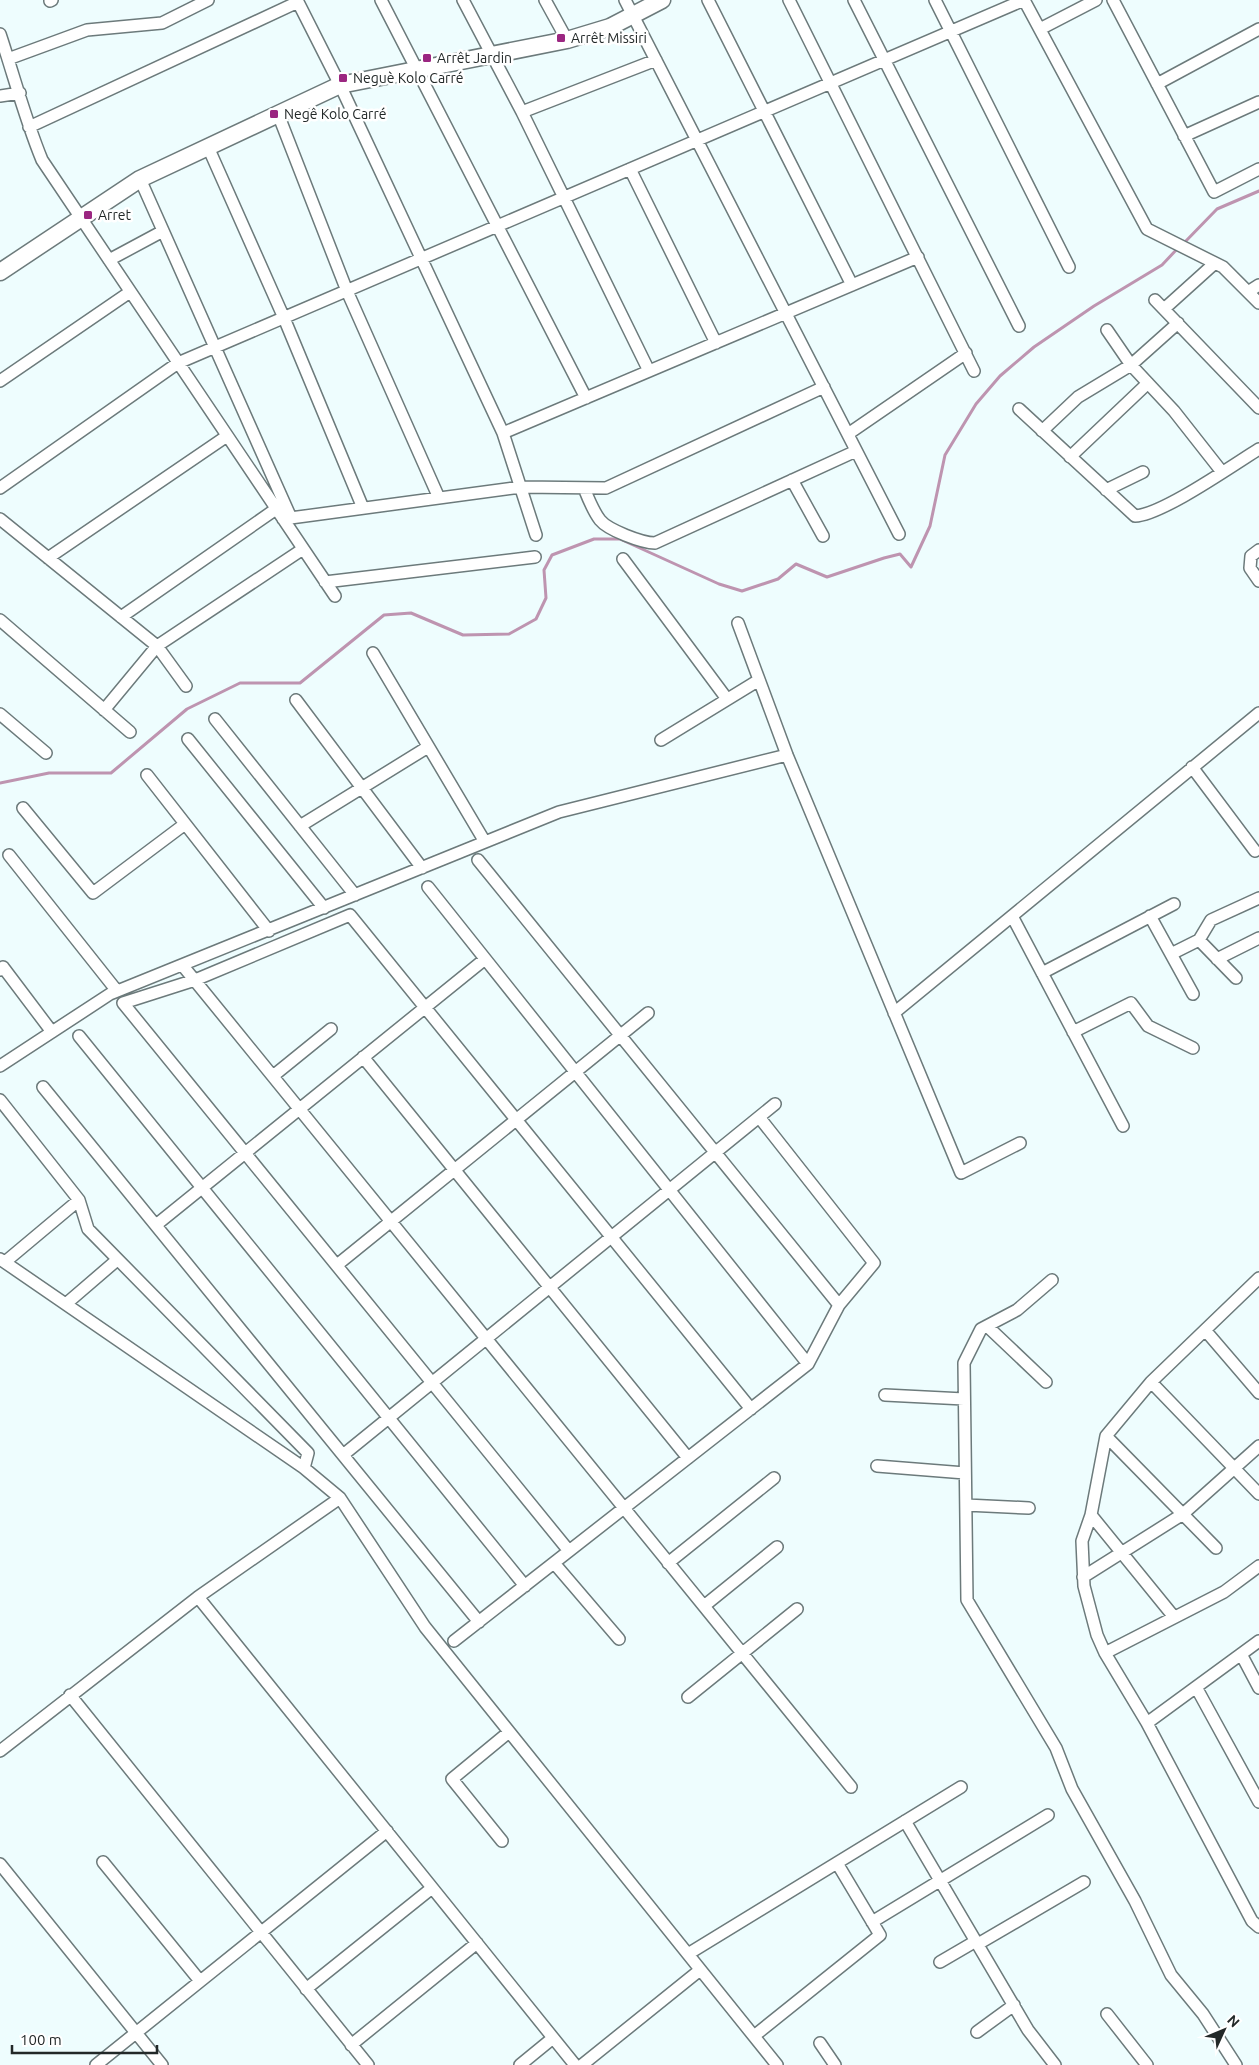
<svg xmlns="http://www.w3.org/2000/svg" width="1259" height="2065" viewBox="0 0 1259 2065" font-family="Ubuntu,sans-serif">
  <style>
    .lines { fill: none; stroke-linecap: round; stroke-linejoin: round }
    .stream { stroke: #be94b0; stroke-width: 3 }
    .street-casing { stroke: #6c7a7b; stroke-width: 14 }
    .secondary-casing { stroke: #6c7a7b; stroke-width: 19 }
    .street { stroke: #fff; stroke-width: 11 }
    .secondary { stroke: #fff; stroke-width: 16 }
    .poi-dot { fill: #9b2681; stroke: #fff; stroke-width: 2 }
    .labels { text-anchor: middle; stroke-width: 5; stroke-linejoin: round; paint-order: stroke }
    .poi-label { font-size: 14px; fill: #222828; stroke: #fff; text-anchor: start }
  </style>
  <rect width="100%" height="100%" fill="#eefdfe"/>
  <g class="lines">
    <path class="stream" d="M1183 244 1217 209 1259 191
      M0 783 49 773H111L187 709 240 683H300L384 615 411 613 463 635 509 634 536 619 546 598 544 570 552 555 594 539H620L719 584 742 591 778 579 796 564 827 577 884 558 900 554 911 567 930 526 945 455 976 404 1000 376 1034 347 1094 306 1162 265 1178 248"/>
    <g class="street-casing">
      <path id="street" d="M297 0 340 85 503 433 536 535
        M381 0 586 398
        M463 0 522 112 649 371
        M545 0 567 40
        M625 0 899 534
        M708 0 852 285
        M789 0 974 371
        M854 0 1019 326
        M935 0 1069 267
        M1024 0 1147 229 1223 267 1259 303
        M1113 0 1214 192 1259 169
        M50 1 52 0
        M1040 29 1096 0
        M0 34C14 76 25 119 42 160L335 596
        M8 59 87 30 162 23 208 0
        M1157 84 1259 29
        M0 96 20 93
        M522 112 656 60
        M278 114 347 291 439 498
        M29 127 298 2
        M1184 136 1259 102
        M208 147 284 318 363 508
        M630 169 716 343
        M140 179 291 518
        M109 260 163 231
        M1248 292 1259 285
        M1155 300 1259 408
        M1164 309 1215 263
        M1107 330 1131 365 1174 411 1222 472
        M0 381 130 292
        M1019 409 1135 516C1162 515 1233 465 1259 449
        M1042 431 1078 397 1131 365 1178 323
        M503 433 918 257
        M848 434 966 353
        M1070 457 1148 383
        M792 480 823 536
        M0 488 178 363 1024 0
        M584 488C588 498 593 511 600 520 608 530 642 543 655 543L856 451
        M1106 490 1143 472
        M0 519 157 646 186 686
        M283 519 521 487 606 488 824 387
        M1259 550 1251 556 1250 568 1259 581
        M48 558 227 436
        M623 559 727 699
        M325 582 535 557
        M121 617 276 509
        M0 620 130 732
        M738 623 787 755 961 1173 1020 1143
        M373 653 485 842
        M296 700 422 868
        M104 710 157 646 303 549
        M0 714 46 753
        M215 719 355 895
        M188 739 324 908
        M661 740 759 680
        M1192 767 1255 851
        M147 775 269 931
        M23 808 93 893 185 824
        M300 826 428 747
        M9 855 117 991
        M478 860 839 1305
        M428 887 808 1364
        M1012 916 1123 1126
        M1150 916 1193 994
        M1199 940 1236 978
        M1171 954 1199 940 1211 920 1259 898
        M1217 959 1259 938
        M183 966 851 1787
        M0 970 3 967 52 1032
        M1042 973 1174 904
        M894 1013 1259 713
        M1073 1032 1131 1003 1148 1026 1193 1048
        M79 1036 525 1586
        M363 1057 688 1458
        M0 1066 110 994 559 812 787 755
        M273 1076 331 1029
        M43 1087 479 1622
        M0 1100 79 1200 88 1229 308 1453 304 1468
        M156 1225 485 959
        M0 1259 304 1468 340 1498 425 1627 777 2065
        M5 1262 79 1200
        M337 1265 648 1013
        M1259 1278 1151 1382 1106 1436 1091 1515 1082 1541 1084 1586 1097 1635 1105 1653 1147 1723 1252 1921 1259 1927
        M1052 1280 1017 1310 981 1329 964 1363 967 1600 1056 1748 1072 1789 1135 1901 1171 1975 1203 2014 1236 2065
        M67 1303 117 1260
        M987 1326 1046 1382
        M1205 1330 1259 1393
        M1151 1382 1259 1494
        M885 1395 964 1399
        M1106 1436 1216 1548
        M343 1455 775 1104
        M877 1466 965 1473
        M966 1505 1029 1508
        M1091 1515 1174 1617
        M569 1551 123 1003 195 980 350 915 751 1409
        M554 1563 619 1639
        M668 1563 774 1478
        M1083 1577 1183 1514 1259 1446
        M198 1597 575 2065
        M704 1606 777 1547
        M454 1641 808 1364 839 1305 874 1263 759 1117
        M1105 1653 1224 1592 1259 1566
        M1241 1654 1259 1688
        M1196 1687 1259 1802
        M70 1695 368 2065
        M688 1697 797 1609
        M1147 1723 1259 1641
        M0 1751 198 1597 340 1498
        M905 1821 1028 2030 1055 2065
        M502 1841 452 1779 509 1732
        M103 1862 200 1981
        M0 1864 162 2065
        M872 1922 1048 1815
        M978 1944 1084 1882
        M688 1954 961 1787
        M940 1962 976 1941
        M306 1989 432 1888
        M1107 2014 1147 2065
        M977 2032 1014 2005
        M754 2036 880 1935 837 1863
        M820 2043 835 2065
        M351 2045 477 1943
        M96 2065 387 1831
        M520 2065 553 2038
        M582 2065 700 1970"/>
    </g>
    <g class="secondary-casing">
      <path id="secondary" d="M0 272 140 179 340 85 567 40 610 27 662 0"/>
    </g>
    <use href="#street" class="street"/>
    <use href="#secondary" class="secondary"/>
  </g>
  <g class="poi-dot">
    <rect x="556" y="33" width="10" height="10" rx="2.5"/>
    <rect x="422" y="53" width="10" height="10" rx="2.5"/>
    <rect x="338" y="73" width="10" height="10" rx="2.5"/>
    <rect x="269" y="109" width="10" height="10" rx="2.5"/>
    <rect x="83" y="210" width="10" height="10" rx="2.5"/>
  </g>
  <g class="labels">
    <g class="poi-label">
      <text x="571" y="43">Arrêt Missiri</text>
      <text x="437" y="63">Arrêt Jardin</text>
      <text x="353" y="83">Neguè Kolo Carré</text>
      <text x="284" y="119">Negê Kolo Carré</text>
      <text x="98" y="220">Arret</text>
    </g>
  </g>
  <g transform="translate(1224 2030) rotate(46)" stroke="#ffffff" stroke-width="4" paint-order="stroke">
  <path d="M0-4L9 19L0 12L-9 19Z" fill="#222828"/>
  <text y="-8" font-size="14" font-weight="bold" text-anchor="middle" fill="#222828">N</text>
  </g>
  <path d="M12 2045v8h145v-8" fill="none" stroke="#222828" stroke-width="2.5"/>
  <text x="20" y="2045" font-size="15" fill="#222828" stroke="#ffffff" stroke-width="4" paint-order="stroke">100 m</text>
</svg>
